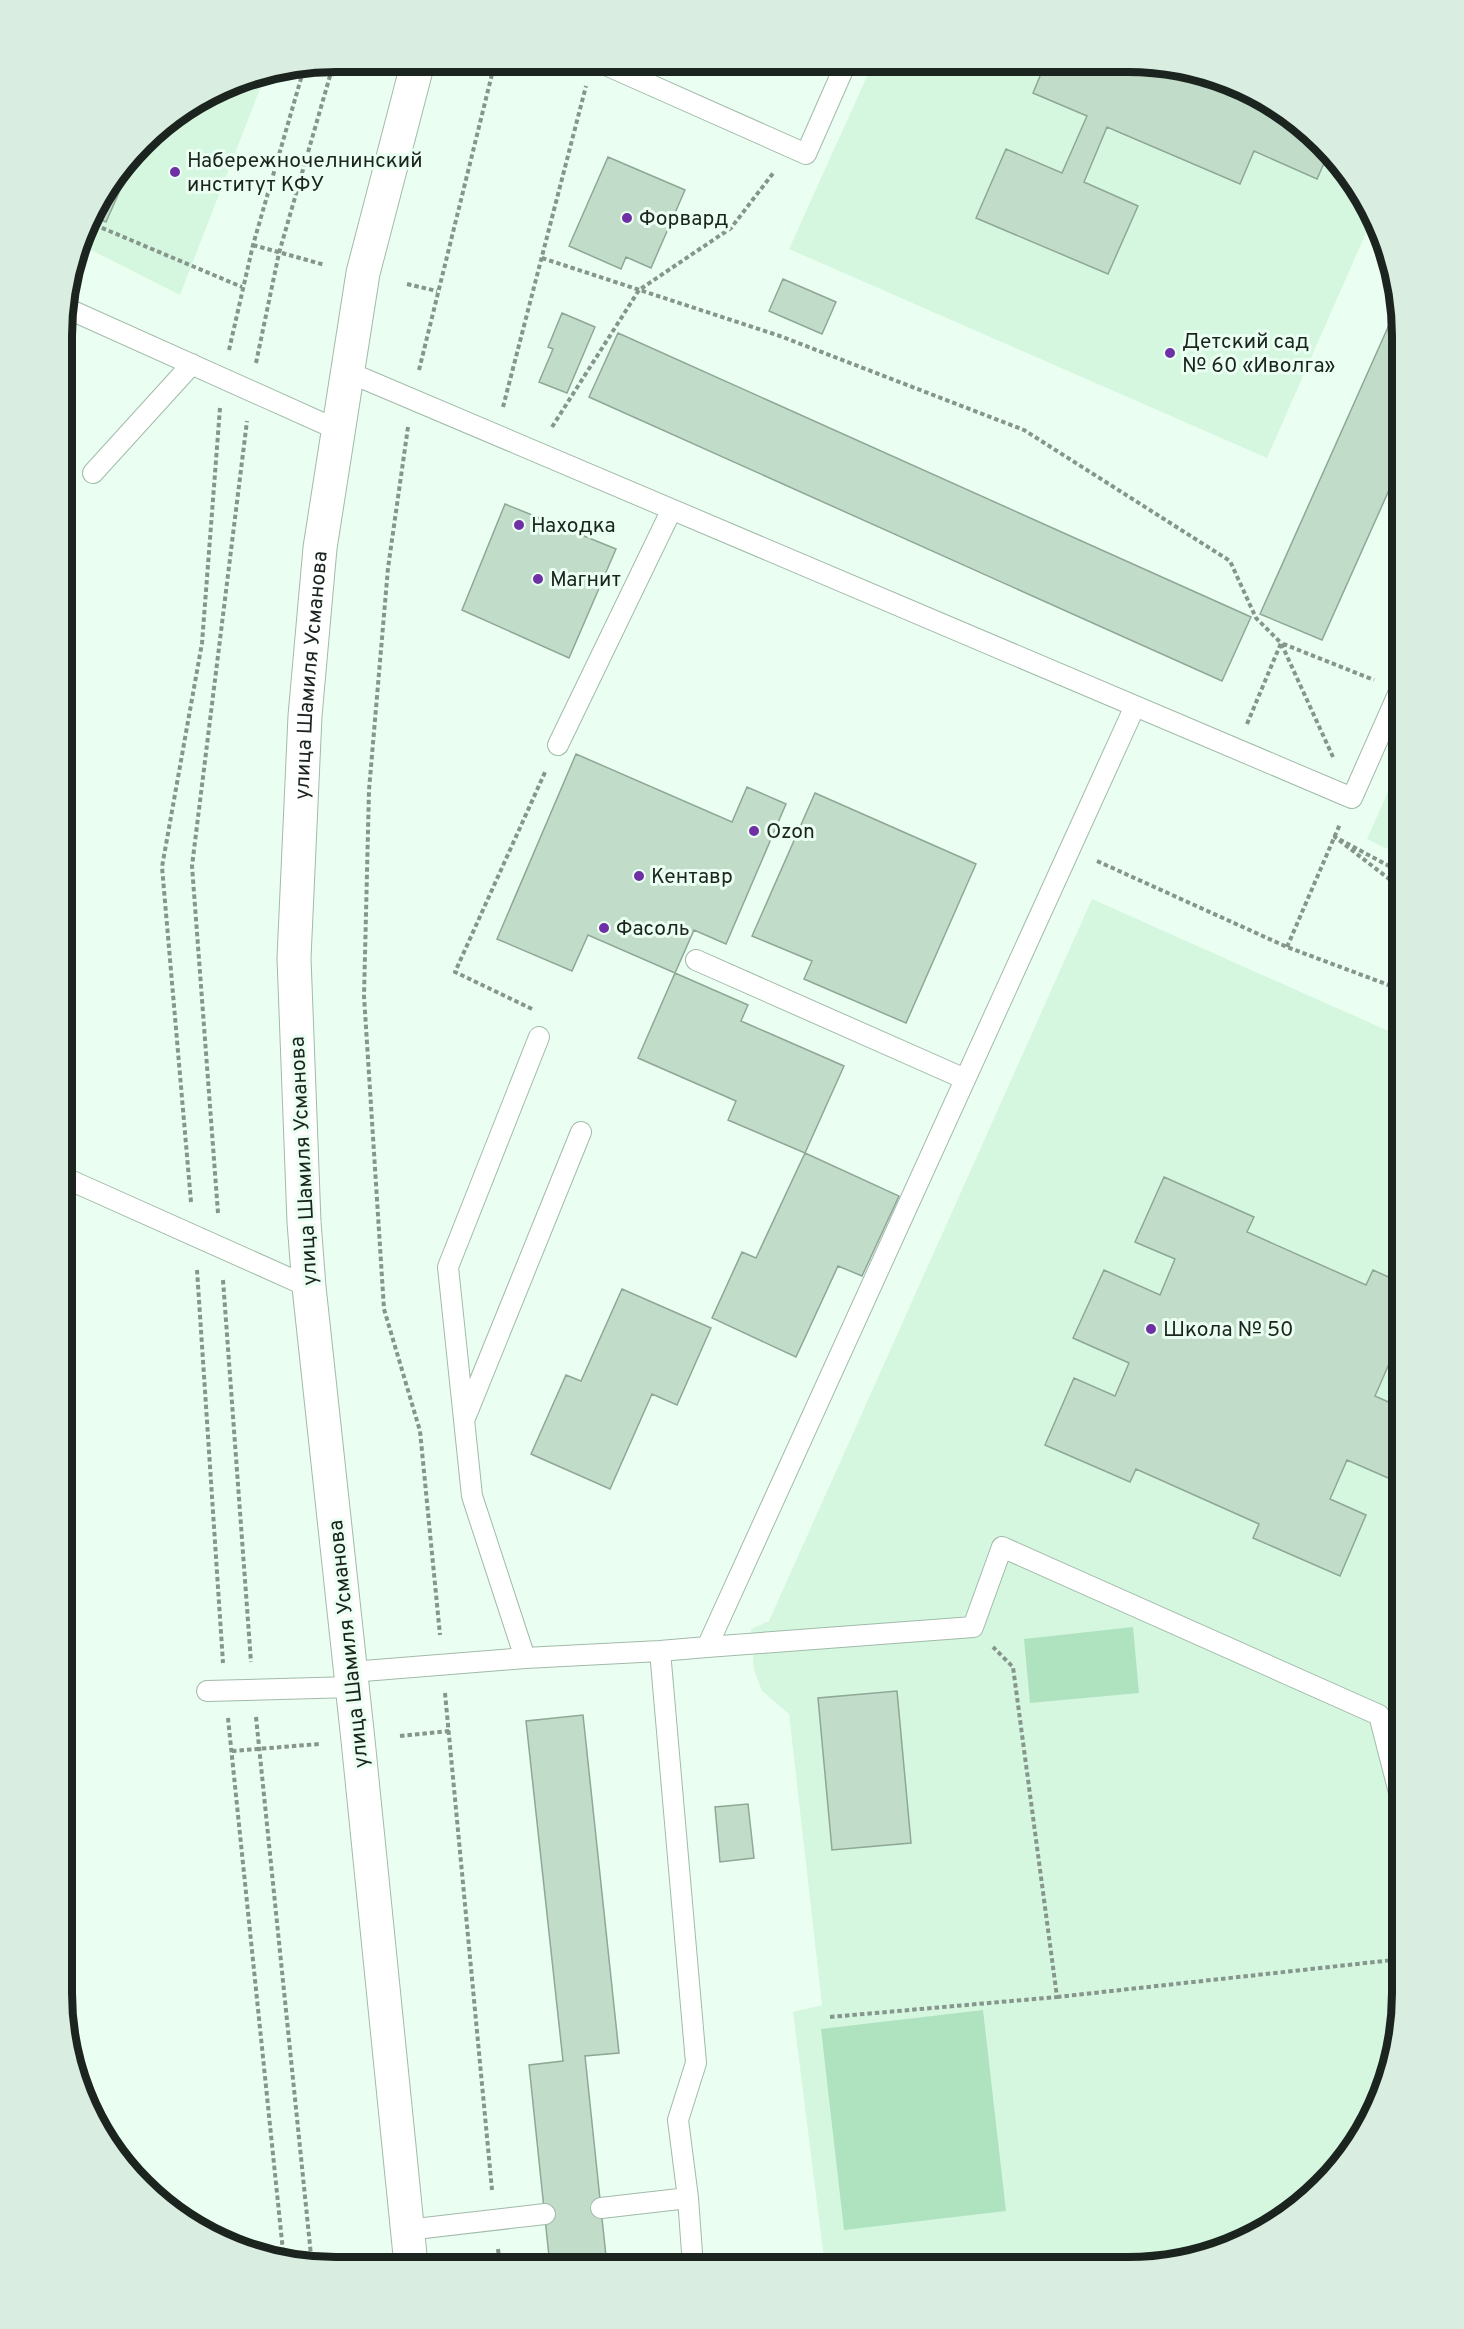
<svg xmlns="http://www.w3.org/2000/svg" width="1464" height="2329" viewBox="0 0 1464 2329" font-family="Overpass,sans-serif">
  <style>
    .built { fill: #d5f7e0 }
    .green { fill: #afe3c0 }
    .building { fill: #c2dcca; stroke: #8fa796; stroke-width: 1.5 }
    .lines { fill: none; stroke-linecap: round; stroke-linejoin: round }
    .lane-casing { stroke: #a1baa9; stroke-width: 22 }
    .street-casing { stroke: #a1baa9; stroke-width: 35 }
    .path { stroke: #87968c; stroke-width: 4; stroke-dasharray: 4.5 3; stroke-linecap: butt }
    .lane { stroke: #fff; stroke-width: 20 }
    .street { stroke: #fff; stroke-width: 33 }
    .poi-dot { fill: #7030a5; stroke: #eafff1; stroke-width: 2 }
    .labels { text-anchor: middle; stroke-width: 6; stroke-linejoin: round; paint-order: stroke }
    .poi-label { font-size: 21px; fill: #1b241e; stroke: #eafff1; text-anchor: start }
    .street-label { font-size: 21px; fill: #1b241e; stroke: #eafff1 }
    .rim { fill: none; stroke: #1b241e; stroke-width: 8 }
  </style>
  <rect width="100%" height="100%" fill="#eafff1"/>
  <path class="built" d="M873 63 1164 64 1233 83 1295 118 1346 169 1373 217 1267 458 789 249Z
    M265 76 180 295 81 245 90 214 155 130 231 82Z
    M1402 760V856L1367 839Z
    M1092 899 1402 1037V2011L1388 2082 1346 2160 1295 2211 1233 2247 1128 2267H825L793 2012 822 2005 789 1714 762 1691 754 1670 751 1629 769 1621Z"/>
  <path class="green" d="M1133 1627 1139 1693 1030 1703 1024 1639Z
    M983 2010 1006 2211 844 2230 821 2029Z"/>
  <path class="building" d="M1045 64H1152L1204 87 1209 76 1233 83 1295 118 1329 152 1317 179 1254 151 1240 184 1107 127 1084 182 1138 206 1108 274 976 218 1006 149 1062 173 1087 116 1033 93Z
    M136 154 106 222 90 215V214Z
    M608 157 685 190 651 268 626 257 621 269 569 246Z
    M783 279 836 302 822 334 769 311Z
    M1397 307 1402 336V461L1322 640 1260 614Z
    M562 313 595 327 567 393 539 382 553 349 548 347Z
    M618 333 1251 617 1222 681 589 397Z
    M505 504 616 549 569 658 462 610Z
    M576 754 732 822 747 787 786 804 726 944 694 930 675 973 588 935 572 971 497 939Z
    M815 793 976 864 906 1023 804 979 812 961 752 936Z
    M675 973 748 1005 741 1021 844 1066 805 1153 728 1120 736 1101 638 1058Z
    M805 1153 899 1196 862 1276 838 1266 796 1357 712 1318 742 1252 756 1258Z
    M1164 1177 1254 1217 1247 1232 1366 1285 1373 1270 1402 1283V1362L1392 1357 1375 1396 1402 1408V1484L1347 1460 1330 1499 1366 1515 1340 1576 1253 1538 1259 1524 1136 1469 1130 1482 1045 1445 1074 1378 1115 1396 1129 1363 1073 1338 1104 1270 1160 1295 1175 1259 1135 1242Z
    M622 1289 711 1328 677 1405 652 1394 610 1489 531 1454 566 1375 581 1381Z
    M897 1691 911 1843 832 1850 818 1698Z
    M583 1715 619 2053 585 2056 607 2266H550L529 2065 563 2061 526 1721Z
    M748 1804 754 1858 720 1862 715 1807Z"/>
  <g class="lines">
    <g class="lane-casing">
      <path id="lane" d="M599 62 806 154 846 63
        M64 307 338 430
        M348 372 1352 798 1402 685
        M93 473 192 364
        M558 745 671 511
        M696 960 965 1079
        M63 1177 309 1287
        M465 1418 581 1132
        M707 1647 973 1627 1002 1547 1379 1715 1402 1804
        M660 1651 696 2063 678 2120 688 2198 693 2266
        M525 1658 472 1496 448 1267 539 1037
        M351 1672 525 1658 660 1651 707 1647 1135 706
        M207 1691 352 1687
        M601 2208 688 2198
        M407 2230 545 2214"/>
    </g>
    <g class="street-casing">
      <g id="street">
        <path id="s1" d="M411 2265 358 1740 309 1287 304 1222 294 958 305 716 320 548 363 273 418 62"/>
      </g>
    </g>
    <path class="path" d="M88 222 242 287
      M253 245 325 265
      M542 258 780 336 1024 430 1230 561 1256 618 1281 643 1333 757
      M407 284 437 291
      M229 350 253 245 304 68
      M256 363 279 253 334 62
      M419 370 495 62
      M503 407 586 86
      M408 427 388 568 369 790 364 996 384 1309 420 1431 440 1635
      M552 427 639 290 731 228 774 172
      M1247 724 1281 643 1374 680
      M1097 861 1287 947 1402 990
      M1402 889 1335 837 1402 873
      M1287 947 1340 824
      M532 1009 455 972 546 770
      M191 1202 162 867 202 643 220 408
      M218 1213 192 866 247 421
      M197 1270 223 1663
      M223 1280 251 1662
      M445 1693 492 2190
      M256 1717 312 2265
      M228 1718 284 2261
      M400 1736 449 1731
      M232 1751 319 1744
      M1057 1997 1402 1959
      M830 2017 1057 1997 1013 1667 993 1647
      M498 2249 500 2266"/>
    <use href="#lane" class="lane"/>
    <use href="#street" class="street"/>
  </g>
  <g class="poi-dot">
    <circle cx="175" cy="172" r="6"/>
    <circle cx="627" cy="218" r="6"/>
    <circle cx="1170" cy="353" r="6"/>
    <circle cx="519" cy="525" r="6"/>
    <circle cx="538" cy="579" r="6"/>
    <circle cx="754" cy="831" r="6"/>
    <circle cx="639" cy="876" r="6"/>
    <circle cx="604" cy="928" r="6"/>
    <circle cx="1151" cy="1329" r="6"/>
  </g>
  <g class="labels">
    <g class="poi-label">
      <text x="187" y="167">Набережночелнинский<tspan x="187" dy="24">институт КФУ</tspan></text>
      <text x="639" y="225">Форвард</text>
      <text x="1182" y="348">Детский сад<tspan x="1182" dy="24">№ 60 «Иволга»</tspan></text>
      <text x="531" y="532">Находка</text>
      <text x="550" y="586">Магнит</text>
      <text x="766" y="838">Ozon</text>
      <text x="651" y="883">Кентавр</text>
      <text x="616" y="935">Фасоль</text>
      <text x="1163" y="1336">Школа № 50</text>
    </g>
    <g class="street-label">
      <text dy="7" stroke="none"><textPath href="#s1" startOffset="1596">улица Шамиля Усманова</textPath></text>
      <text transform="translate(303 1161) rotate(-93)" y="7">улица Шамиля Усманова</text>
      <text transform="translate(348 1644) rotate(-96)" y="7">улица Шамиля Усманова</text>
    </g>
  </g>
  <path d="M0 0H1464V2329H0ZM336 72H1128A264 264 0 0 1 1392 336V1993A264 264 0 0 1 1128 2257H336A264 264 0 0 1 72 1993V336A264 264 0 0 1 336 72Z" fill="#d9ede0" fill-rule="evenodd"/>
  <path class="rim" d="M336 72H1128A264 264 0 0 1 1392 336V1993A264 264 0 0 1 1128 2257H336A264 264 0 0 1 72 1993V336A264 264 0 0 1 336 72Z"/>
</svg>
